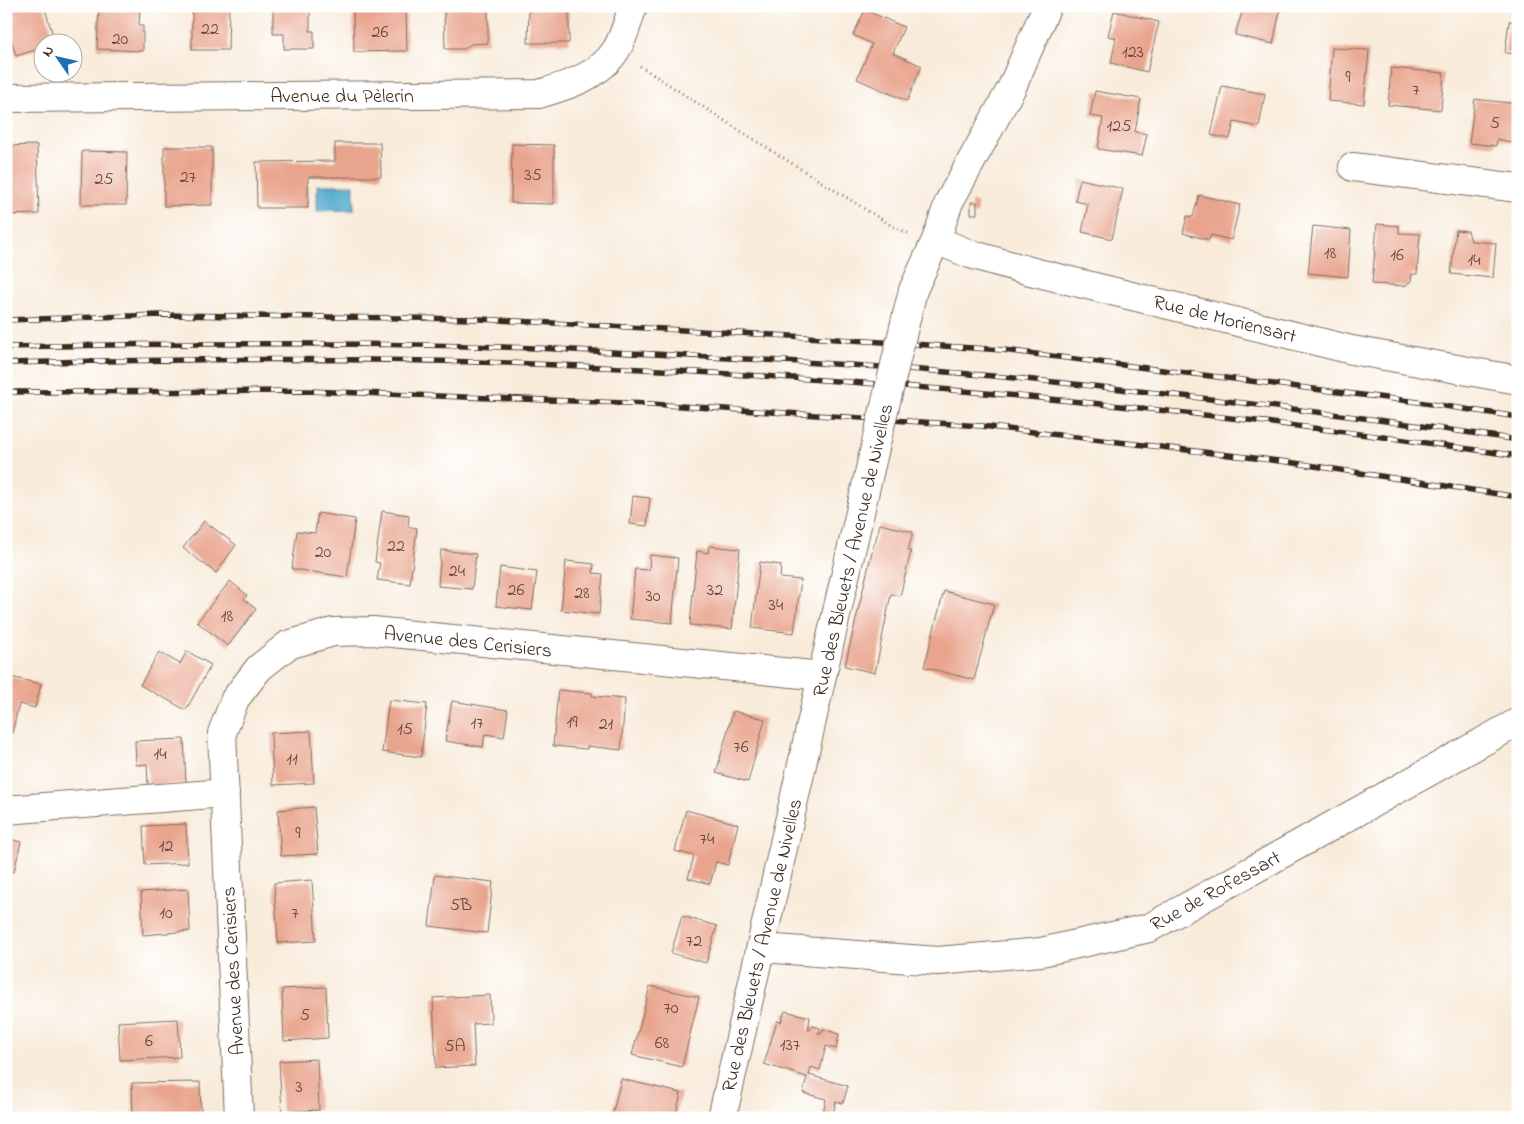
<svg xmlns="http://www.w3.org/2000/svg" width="1524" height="1124" viewBox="0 0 1524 1124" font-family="'Indie Flower',sans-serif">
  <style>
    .water { fill: #4ea8cc; stroke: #446975 }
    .building { fill: #e9a48d }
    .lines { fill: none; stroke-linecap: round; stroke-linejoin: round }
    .minor-casing { stroke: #7d6e60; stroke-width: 30 }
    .path { stroke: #7d6e60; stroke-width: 3; stroke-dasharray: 1 4; stroke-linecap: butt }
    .minor { stroke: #fff; stroke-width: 28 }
    .rail-casing { stroke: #3b2a1e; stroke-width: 5.5 }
    .rail { stroke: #fff; stroke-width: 4; stroke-dasharray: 11; stroke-linecap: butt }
    .minor-bridge-casing { stroke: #7d6e60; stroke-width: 30; stroke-linecap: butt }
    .minor-bridge { stroke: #fff; stroke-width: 28 }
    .labels { text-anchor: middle; stroke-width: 5; stroke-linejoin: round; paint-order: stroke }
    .number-label { font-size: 18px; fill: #66483a }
    .street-label { font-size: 20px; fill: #3b2a1e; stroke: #fff }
  </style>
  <rect width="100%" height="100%" fill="#fff"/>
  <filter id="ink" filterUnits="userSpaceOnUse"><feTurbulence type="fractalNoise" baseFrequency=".02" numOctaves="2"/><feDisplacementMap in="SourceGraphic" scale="10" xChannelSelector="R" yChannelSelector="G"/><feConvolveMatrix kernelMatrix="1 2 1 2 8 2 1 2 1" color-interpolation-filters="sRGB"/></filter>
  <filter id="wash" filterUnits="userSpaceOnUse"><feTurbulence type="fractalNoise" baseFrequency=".0096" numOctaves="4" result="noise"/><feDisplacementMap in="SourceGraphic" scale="20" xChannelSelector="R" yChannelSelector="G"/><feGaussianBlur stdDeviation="1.12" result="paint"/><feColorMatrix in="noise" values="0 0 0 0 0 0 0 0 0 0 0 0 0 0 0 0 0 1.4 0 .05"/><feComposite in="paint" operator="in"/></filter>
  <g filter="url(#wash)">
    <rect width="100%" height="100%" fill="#f8ebda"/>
    <path class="water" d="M317 185H354V210L317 211Z"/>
    <g id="blocks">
      <path class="building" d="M17 6H44L55 42H42V48L16 56 6 23V9Z
        M99 6H140L139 26H143V51L97 49Z
        M192 6H229L228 50H192Z
        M279 6H310V31H314V49H284V34H273V10H279Z
        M444 6H488V43L471 44 464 49H445Z
        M529 6H585V10L569 9V43H528Z
        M1244 6H1281L1273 44 1235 35Z
        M406 9 407 51 354 52 353 11Z
        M865 10 904 27 893 53 922 66 907 101 857 79 872 44 853 35Z
        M1114 11 1159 22 1147 72 1111 63 1116 38 1108 36Z
        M1509 21 1518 22V54L1505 53Z
        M1332 48 1369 50 1364 104 1328 101Z
        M1391 68 1444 73 1441 110 1388 105Z
        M1222 86 1265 94 1259 127 1234 122 1230 139 1211 135Z
        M1095 91 1141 99 1135 132 1147 134 1142 156 1098 149 1103 118 1090 116Z
        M1475 99 1518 104V144L1497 139 1496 146 1469 143Z
        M335 143H380L381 177H308V208H257L256 162 335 161Z
        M512 144 554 145V204L511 203Z
        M37 145 39 214 6 215V146Z
        M164 147H212V205L164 206Z
        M82 151 127 152 126 205H81Z
        M1080 179 1123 189 1112 239 1082 232 1088 204 1075 201Z
        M1199 195 1240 205 1231 240 1211 235 1209 240 1183 233 1187 216 1193 217Z
        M971 202H977V214H971Z
        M1377 224 1399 226V233L1420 234 1417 274H1412L1411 281 1405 286 1372 284Z
        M1313 226 1351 230 1348 277 1308 273Z
        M1456 230 1468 231 1471 241 1496 243 1493 278 1451 274Z
        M633 496 650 498 647 526 630 524Z
        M382 511 409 515 408 527 417 528 410 584 377 580 380 563 375 562Z
        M318 513 355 519 347 577 292 569 297 531 315 533Z
        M204 521 236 545 216 573 183 548Z
        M880 524 913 532 908 551H911L900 596 891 594 875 673 845 666 874 543H875Z
        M709 546 740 549 732 629 690 625 697 551 708 553Z
        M441 550 476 554 472 589 438 586Z
        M650 555 678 558 672 623 630 619 635 569 649 570Z
        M566 561 594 564 593 573 603 574 599 614 561 610Z
        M760 562 781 565 780 578 801 580 794 633 752 628Z
        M500 567 537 572 532 610 496 606Z
        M230 581 247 595 244 599 256 609 228 646 197 622Z
        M944 591 994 604 974 680 924 667Z
        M187 651 211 665 186 710 140 685 159 652 180 664Z
        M6 676 41 684 35 708 19 704 12 733 6 731Z
        M558 690 592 693V696L625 699 621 750 587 746V749L553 746Z
        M389 700 427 704 421 757 382 752Z
        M452 701 508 710 504 737 485 734 483 747 445 741Z
        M733 711 765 719 748 782 716 773Z
        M311 731 314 783 273 785 271 733Z
        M184 739 186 783 148 785 147 764 136 765 135 741Z
        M314 807 318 854 281 856 278 810Z
        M686 810 738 824 728 865 716 862 710 884 688 878 694 856 675 851Z
        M186 824 188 863 145 865 143 826Z
        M6 838 21 842 14 872 6 870Z
        M435 875 493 882 487 933 429 926Z
        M312 880 316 941 278 943 274 883Z
        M188 889 190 931 143 935 141 892Z
        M682 916 717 926 706 963 671 953Z
        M650 986 699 997 682 1067 632 1055Z
        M326 987 328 1038 284 1041 282 989Z
        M490 995 491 1023 473 1024 475 1066 436 1068 433 998Z
        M785 1011 810 1017 808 1030H810L811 1026 820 1028 818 1033H821L823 1029 839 1034 836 1049 826 1046 820 1070 811 1067 809 1075 848 1086 843 1103 836 1102 832 1118H822L826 1099 803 1093 807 1077 764 1064 777 1021 781 1022Z
        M178 1019 180 1057 120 1060 118 1022Z
        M317 1059 319 1110 282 1112 279 1061Z
        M621 1079 681 1093 675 1118H619L612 1116Z
        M200 1082 201 1118H133L132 1083Z"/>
    </g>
  </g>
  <g filter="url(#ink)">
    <use href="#blocks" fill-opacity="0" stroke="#7d6e60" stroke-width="1"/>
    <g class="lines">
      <g class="minor-casing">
        <path id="minor" d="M6 98 539 94C566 86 600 76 616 50 624 38 628 20 633 6
          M1353 167 1518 188
          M936 240 970 254 1030 271 1352 350 1518 380
          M905 323 913 290 936 240 949 202 1012 87 1047 6
          M6 810 225 793
          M762 948 938 961 1041 952 1149 928 1518 722
          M239 1118 222 733 235 699 259 668 288 645 333 632 373 631 822 676
          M722 1118 822 676 877 439"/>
      </g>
      <path class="path" d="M640 66 745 134 892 226 908 233"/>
      <use href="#minor" class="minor"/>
      <g class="rail-casing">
        <path id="rail" d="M6 320 161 315 479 319 791 336 1003 350 1418 402 1518 417
          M6 347C171 343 336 342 502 347 552 348 603 352 654 354 770 360 887 366 1004 377 1175 394 1347 414 1518 440
          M6 363C174 359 342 357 509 363 847 376 1183 406 1518 456
          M6 392 308 391 651 404 982 426 1288 462 1518 497"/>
      </g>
      <use href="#rail" class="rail"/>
      <g class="minor-bridge-casing">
        <path id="minor-bridge" d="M877 439 905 323"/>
      </g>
      <use href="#minor-bridge" class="minor-bridge"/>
    </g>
  </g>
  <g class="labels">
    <g class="number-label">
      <text x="210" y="34">22</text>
      <text x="380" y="37">26</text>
      <text x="120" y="44">20</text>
      <text x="1133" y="57">123</text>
      <text x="1348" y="82">9</text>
      <text x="1416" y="95">7</text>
      <text x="1495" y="128">5</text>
      <text x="1119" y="131">125</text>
      <text x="533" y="180">35</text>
      <text x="188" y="182">27</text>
      <text x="104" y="184">25</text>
      <text x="1330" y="258">18</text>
      <text x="1397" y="260">16</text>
      <text x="1474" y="265">14</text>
      <text x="396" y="551">22</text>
      <text x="323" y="557">20</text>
      <text x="457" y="576">24</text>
      <text x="516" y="595">26</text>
      <text x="715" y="595">32</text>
      <text x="582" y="598">28</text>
      <text x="653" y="601">30</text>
      <text x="776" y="610">34</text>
      <text x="227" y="621">18</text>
      <text x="572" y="727">19</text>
      <text x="477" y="728">17</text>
      <text x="606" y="729">21</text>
      <text x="405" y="734">15</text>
      <text x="741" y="752">76</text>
      <text x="160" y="759">14</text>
      <text x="292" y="764">11</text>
      <text x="298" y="838">9</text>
      <text x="707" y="844">74</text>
      <text x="166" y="851">12</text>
      <text x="461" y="910">5B</text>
      <text x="166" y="918">10</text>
      <text x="295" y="918">7</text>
      <text x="694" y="946">72</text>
      <text x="671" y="1013">70</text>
      <text x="305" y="1020">5</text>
      <text x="149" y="1046">6</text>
      <text x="662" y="1048">68</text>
      <text x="790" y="1050">137</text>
      <text x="455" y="1051">5A</text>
      <text x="299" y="1092">3</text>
    </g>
    <g class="street-label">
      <text x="342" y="102">Avenue du Pèlerin</text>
      <text transform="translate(1225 318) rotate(14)" y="7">Rue de Moriensart</text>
      <text transform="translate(852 550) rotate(-77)" y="7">Rue des Bleuets / Avenue de Nivelles</text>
      <text transform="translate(468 641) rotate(6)" y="7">Avenue des Cerisiers</text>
      <text transform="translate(1215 890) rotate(-29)" y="7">Rue de Rofessart</text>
      <text transform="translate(761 945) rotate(-77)" y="7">Rue des Bleuets / Avenue de Nivelles</text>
      <text transform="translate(232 971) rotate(-93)" y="7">Avenue des Cerisiers</text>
    </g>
  </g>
  <rect width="1524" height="1124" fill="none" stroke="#fff" stroke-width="25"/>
  <g transform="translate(58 58) rotate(304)"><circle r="24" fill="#ffffff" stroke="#b1aaa5"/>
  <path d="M0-4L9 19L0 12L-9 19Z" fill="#1f6fb2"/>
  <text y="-8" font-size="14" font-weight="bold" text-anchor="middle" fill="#3b2a1e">N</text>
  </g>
</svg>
